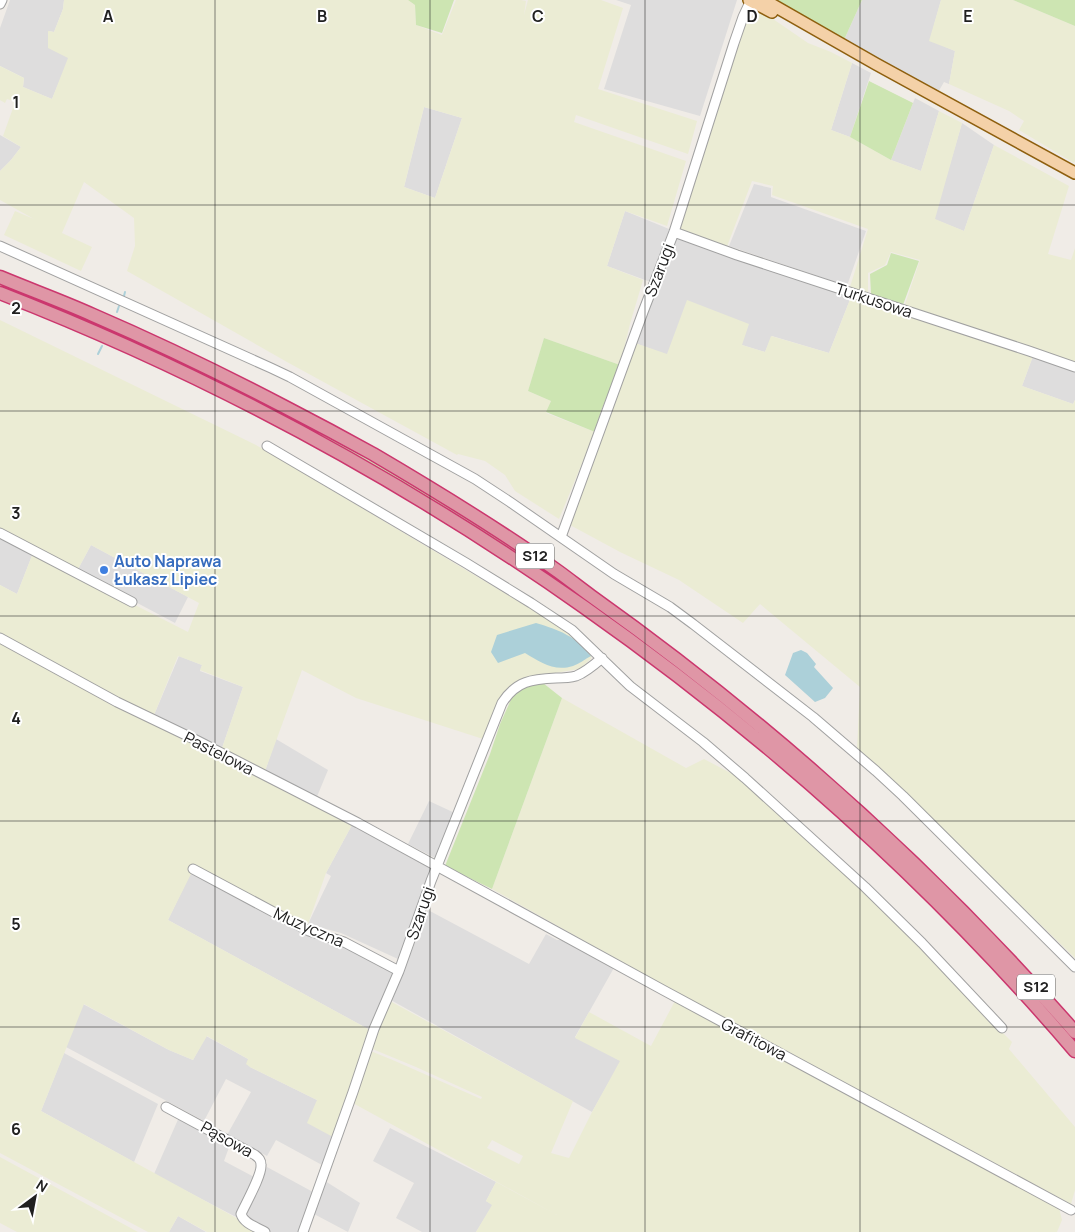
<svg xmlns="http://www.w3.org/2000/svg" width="1075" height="1232" viewBox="0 0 1075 1232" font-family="Manrope,sans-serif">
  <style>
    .residential { fill: #dedddd }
    .farmland { fill: #ebecd4; fill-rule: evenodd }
    .grass { fill: #cde5b2 }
    .water { fill: #acd0d9 }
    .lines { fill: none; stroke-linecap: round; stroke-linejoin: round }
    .stream { stroke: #acd0d9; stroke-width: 2 }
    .minor-casing { stroke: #a1a1a1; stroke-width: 11 }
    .major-casing { stroke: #8e5f0e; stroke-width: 14 }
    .highway-casing { stroke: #cb376e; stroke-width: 15 }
    .minor { stroke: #fff; stroke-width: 9 }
    .major { stroke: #f4d1a8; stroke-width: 11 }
    .highway { stroke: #df96a6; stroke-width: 12 }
    .grid { fill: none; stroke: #202020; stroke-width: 1; stroke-opacity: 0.55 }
    .shop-dot { fill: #3f7fe0; stroke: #fff; stroke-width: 2 }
    .labels { text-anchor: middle; stroke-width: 4; stroke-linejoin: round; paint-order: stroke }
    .shield { fill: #fff; stroke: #636363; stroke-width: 1 }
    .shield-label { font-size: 15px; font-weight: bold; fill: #202020 }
    .street-label { font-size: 16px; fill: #202020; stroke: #fff }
    .shop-label { font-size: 16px; font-weight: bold; fill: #366cbe; stroke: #fff; text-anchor: start }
    .grid-label { font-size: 16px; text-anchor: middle; font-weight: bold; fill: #202020; stroke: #fff; stroke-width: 4; stroke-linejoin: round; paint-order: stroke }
  </style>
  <rect width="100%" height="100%" fill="#f0ece7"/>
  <path class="residential" d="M10 0H64L63 9 54 32 49 31 69 58 52 99 23 87 24 78 0 66V28Z
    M616 0H737L700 116 604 89 631 5Z
    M862 0H941L930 40 955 51 949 84 944 82 937 94 844 40Z
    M852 63 871 73 850 137 831 130Z
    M915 98 939 111 921 171 891 160Z
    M424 107 462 118 435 198 404 187Z
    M962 123 994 145 964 231 934 219Z
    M0 135 21 147 11 160 0 171Z
    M754 184 771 188V197L866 231 847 286 729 246Z
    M625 211 767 269 851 297 829 353 772 336 765 352 742 345 667 355 635 343 656 284 607 266Z
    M1033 356 1075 371V400L1073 404 1022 386Z
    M0 536 33 553 17 594 0 585Z
    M91 545 188 597 175 623 77 571Z
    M179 656 202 665 200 671 243 687 222 748 154 715Z
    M276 739 328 770 316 799 265 771Z
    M429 801 457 814 437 859 408 844Z
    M353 823 432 867 416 919 398 959 341 933 308 924 331 876 326 873Z
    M192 870 395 970 370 1030 168 920Z
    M428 910 529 964 546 934 557 940H560L584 949 615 966 575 1037 621 1061 592 1112 389 999 412 950Z
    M83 1004 169 1050 193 1060 206 1036 248 1059 250 1067 317 1100 333 1137 322 1165 276 1140 267 1156 227 1135 251 1092 226 1079 204 1121 66 1047Z
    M64 1053 158 1104 134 1162 41 1111Z
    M180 1115 231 1142 224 1161 256 1178 236 1217 154 1174Z
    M390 1128 496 1182 486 1201 493 1205 476 1232H422L396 1218 414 1183 373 1161Z
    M267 1167 313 1192 299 1232H271L249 1221 245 1214Z
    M325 1181 360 1203 348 1232 314 1214Z
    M178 1216 206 1232H169Z"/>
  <path class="farmland" d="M64 0H408L415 5 416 25 442 35 456 0H521L526 1 524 15 528 0H601L623 8 598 89 697 121 688 154 576 115 574 122 686 161 667 226 625 211 607 266 643 280 630 324 620 365 544 338 528 391 551 401 546 413 595 432 559 519 515 491 505 475 485 461 458 454 457 455 287 362 127 271 135 246 134 218 84 182 62 233 92 247 81 271 4 235 15 211 34 219 0 200V171L11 160 21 147 3 136 13 108V101L7 99 5 103 0 100V66L24 78 23 87 52 99 68 58 48 48V31L54 32 63 9ZM424 107 462 118 435 198 404 187Z
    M941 0H1013L1075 26V161L1074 163 1019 130 1024 121 1009 111 949 84 955 51 929 41Z
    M760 13 765 14 776 21 808 43 831 52 852 63 831 130 850 137 891 160 921 171 939 111 962 123 935 219 964 231 994 145 1069 186 1048 254 1071 260 1075 248V365L904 307 920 260 891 252 885 265 868 273V293L850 287 868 229 772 195 773 186 752 181 726 249 683 233 678 229 729 66 747 20 755 14Z
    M851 297 1033 356 1022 386 1073 404 1075 400V958L901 789 857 750 860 687 760 604 743 623 679 580 620 552 570 525 593 455 635 343 667 354 687 300 749 324 742 345 765 352 771 336 829 353Z
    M0 320 256 445 560 626 578 640 591 655V659L579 669 525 678 514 684 500 700 483 739 356 698 302 670 265 771 222 748 243 687 200 670 202 665 178 656 154 715 115 696 0 633V585L17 594 33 553 188 632 199 603 91 545 77 571 0 529Z
    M0 642 113 704 296 797 353 823 326 873 308 924 195 866 168 920 370 1030 333 1137 307 1123 317 1100 250 1067 246 1064 248 1059 207 1036 193 1060 169 1050 84 1004 41 1111 262 1232H207L178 1216 169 1232H148L0 1153Z
    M562 698 686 768 704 759 742 779 762 799 844 871 898 924 979 1009 1012 1042 1009 1049 1075 1127V1190L1071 1204 656 981 492 889Z
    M676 999 1059 1208 1062 1220 1057 1232H476L492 1205 486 1201 496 1182 557 1215 351 1102 368 1053 373 1052 395 1061 481 1099 482 1097 416 1067 370 1048 388 1000 573 1101 551 1153 569 1158 592 1112 620 1061 575 1038 589 1012 651 1046ZM492 1140 523 1156 519 1164 487 1148Z
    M0 1157 138 1232H17L0 1223Z"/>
  <path class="grass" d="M408 0H454L442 33 416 25 415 5Z
    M774 0H862L844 40Z
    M1013 0H1075V26Z
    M869 81 913 103 891 160 850 137Z
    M891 253 919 261 903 305 871 294 870 274 887 265Z
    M0 283 152 347 216 378 297 420 402 479 448 506 555 576 725 702 908 863 905 867 764 741 399 483 0 289Z
    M544 338 620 365 601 411 595 432 546 412 551 401 528 391Z
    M543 683 562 698 492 889 445 866 490 754 500 724 513 695 525 687Z"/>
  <path class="water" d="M536 623C559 630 576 636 591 656 585 659 579 664 573 666 554 672 540 662 525 653L498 663 491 652 497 635Z
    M801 650 807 653 816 664 814 667 833 688 825 698 815 702 785 675 793 653Z"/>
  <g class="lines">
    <path class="stream" d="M124 296 125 292
      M117 312 119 306
      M98 354 102 346"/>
    <g class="minor-casing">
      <path id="minor" d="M0 4 2 0
        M674 232 737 255 1029 351 1075 367
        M0 246 271 368 290 377 475 479 510 502 614 574 670 607 693 624 813 717 876 771 903 796 1075 967
        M267 446 466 563 531 603 572 630 630 686 703 742 745 778 865 887 922 943 1002 1028
        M0 533 132 602
        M561 537 643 312 674 232 734 43 743 17 751 0
        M0 638 117 702 194 739 358 823 663 990 1071 1210
        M193 869 309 931 344 942 399 971
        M166 1107 255 1155C259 1158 261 1160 261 1165 262 1175 246 1203 241 1214 244 1224 257 1227 265 1232
        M303 1232 353 1092 374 1029 399 971 431 881 502 703C516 681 532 679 556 678 563 678 569 678 576 676 586 672 594 665 602 658"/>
    </g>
    <g class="major-casing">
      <path id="major" d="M749 0 772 12
        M764 0 876 64 1075 173"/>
    </g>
    <g class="highway-casing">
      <path id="highway" d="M0 277C31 290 62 301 93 315 158 343 222 374 285 407 314 422 344 438 373 454 436 491 500 530 559 572 570 580 580 588 591 596 768 722 931 868 1075 1032
        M0 293C408 452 790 718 1075 1051"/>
    </g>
    <use href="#minor" class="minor"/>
    <use href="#major" class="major"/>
    <use href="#highway" class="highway"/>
  </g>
  <path class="grid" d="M215 0V1232M430 0V1232M645 0V1232M860 0V1232M0 205H1075M0 411H1075M0 616H1075M0 821H1075M0 1027H1075"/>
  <circle class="shop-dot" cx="104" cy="570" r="5"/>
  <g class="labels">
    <g class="shield">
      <rect x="516" y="543.5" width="38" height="25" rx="4"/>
      <rect x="1017" y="974.5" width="38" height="25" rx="4"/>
    </g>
    <g class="shield-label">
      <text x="535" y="561">S12</text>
      <text x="1036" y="992">S12</text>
    </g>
    <g class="street-label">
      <text transform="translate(659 270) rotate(-69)" y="6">Szarugi</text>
      <text transform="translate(874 300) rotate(18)" y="6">Turkusowa</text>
      <text transform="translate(219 753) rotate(27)" y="6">Pastelowa</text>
      <text transform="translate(420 913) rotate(-71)" y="6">Szarugi</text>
      <text transform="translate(309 927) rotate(24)" y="6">Muzyczna</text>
      <text transform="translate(754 1039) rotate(28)" y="6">Grafitowa</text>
      <text transform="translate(227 1139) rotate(29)" y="6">Pąsowa</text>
    </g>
    <g class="shop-label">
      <text x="114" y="567">Auto Naprawa<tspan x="114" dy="18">Łukasz Lipiec</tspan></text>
    </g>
  </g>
  <g class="grid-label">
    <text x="108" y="22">A</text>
    <text x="322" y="22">B</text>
    <text x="538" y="22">C</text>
    <text x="752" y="22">D</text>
    <text x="968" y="22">E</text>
    <text x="16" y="108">1</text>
    <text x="16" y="314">2</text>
    <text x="16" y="519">3</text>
    <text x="16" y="724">4</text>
    <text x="16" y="930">5</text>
    <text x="16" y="1135">6</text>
  </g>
  <g transform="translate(35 1197) rotate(32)" stroke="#ffffff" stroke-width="4" paint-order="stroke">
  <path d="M0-4L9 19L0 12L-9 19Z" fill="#202020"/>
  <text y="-8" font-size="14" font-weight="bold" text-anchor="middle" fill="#202020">N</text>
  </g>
</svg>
